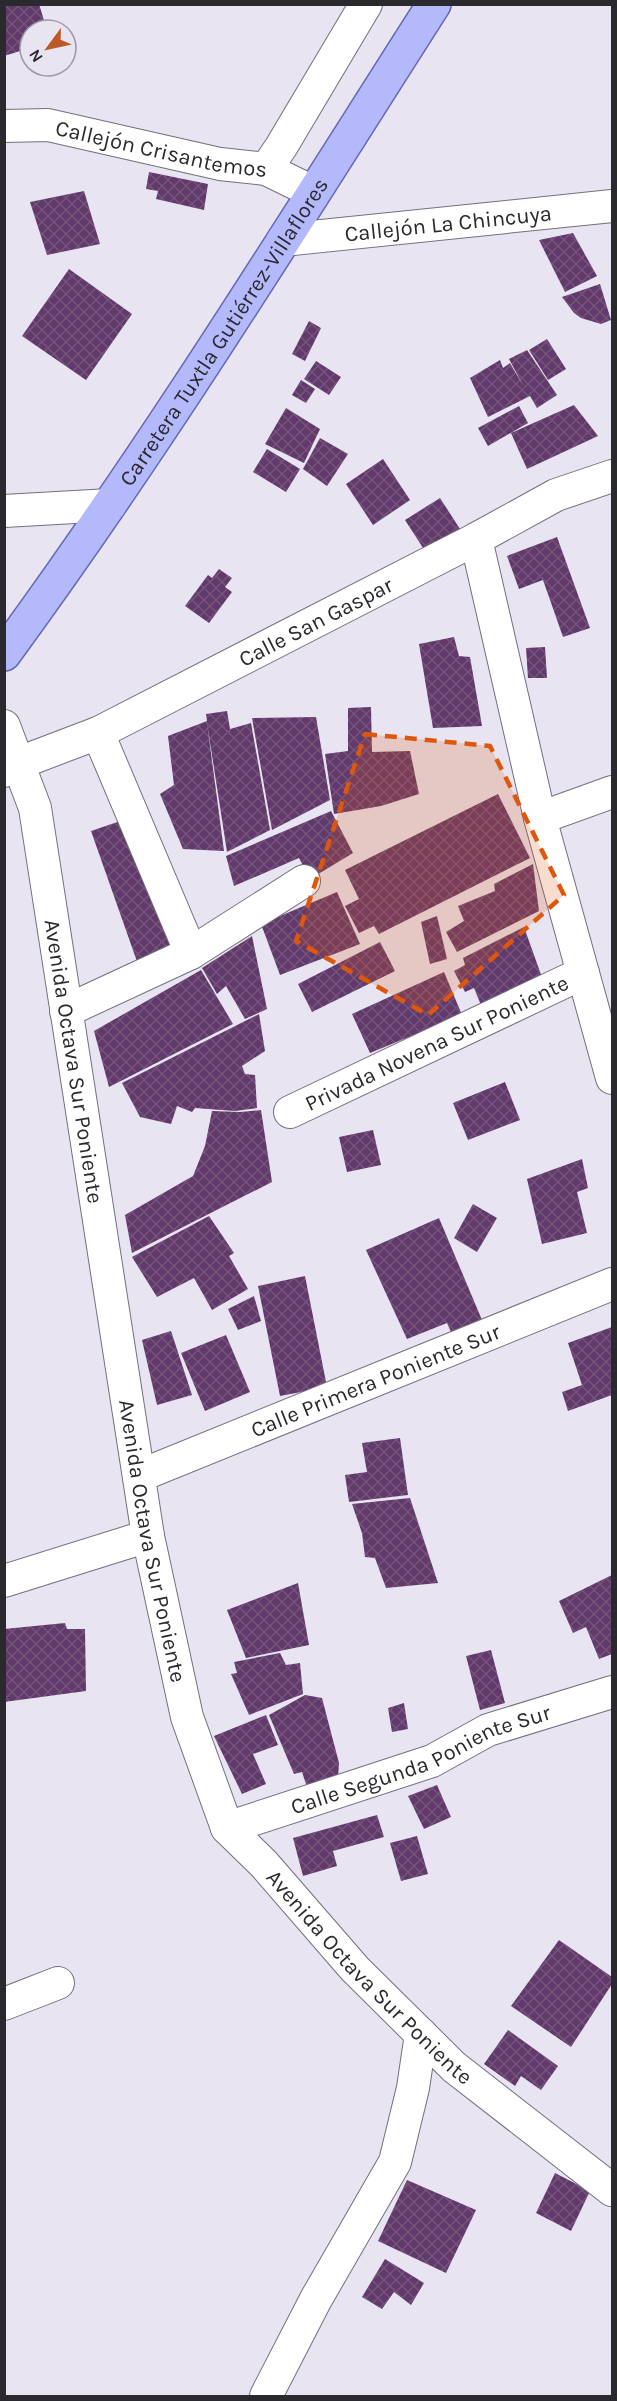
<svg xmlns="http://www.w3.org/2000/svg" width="617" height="2401" viewBox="0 0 617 2401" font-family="Karla,sans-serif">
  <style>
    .building { fill: url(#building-cross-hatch) }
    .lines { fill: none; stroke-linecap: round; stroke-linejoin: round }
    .minor-casing { stroke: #736f7c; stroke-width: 34 }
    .primary-casing { stroke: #6368b2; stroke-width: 36 }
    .minor { stroke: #fff; stroke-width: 32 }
    .primary { stroke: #b4b9fb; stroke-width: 33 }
    .marked { fill: #de570e; fill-opacity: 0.2; stroke: #de570e; stroke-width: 4.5; stroke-dasharray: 12 8; stroke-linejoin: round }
    .labels { text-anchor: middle; stroke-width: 6; stroke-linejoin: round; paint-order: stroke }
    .street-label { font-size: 22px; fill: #2a292e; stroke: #e8e4f2 }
  </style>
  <defs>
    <pattern id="building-cross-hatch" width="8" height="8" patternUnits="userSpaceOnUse" patternTransform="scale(1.5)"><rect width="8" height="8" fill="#62396b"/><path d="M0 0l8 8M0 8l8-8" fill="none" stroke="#75547c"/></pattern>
  </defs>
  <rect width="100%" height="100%" fill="#e8e4f2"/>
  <path class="building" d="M4 4H39L47 30H30V48L4 56Z
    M149 172 208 184 204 210 156 199 158 191 146 189Z
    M84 191 100 244 47 255 30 202Z
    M573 233 597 276 565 292 539 240Z
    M69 269 132 314 86 380 22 336Z
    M600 284 611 320 601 324 581 318 574 313 562 297Z
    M309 321 321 328 305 361 292 354Z
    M547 339 566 369 548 380 529 350Z
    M527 350 557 395 537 408 530 396 488 417 470 378 500 360 503 368 510 363 524 387 509 359Z
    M316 361 341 377 329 395 304 379Z
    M301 380 315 389 306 403 292 395Z
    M574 405 598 436 527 469 511 433Z
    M519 406 528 423 488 446 478 428Z
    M286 408 320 429 304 463 265 444Z
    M320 438 348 454 327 486 303 469Z
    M267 449 300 469 286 492 253 472Z
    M383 459 410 500 373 525 346 484Z
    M440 498 460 529 425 551 405 520Z
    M557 537 590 628 563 637 543 580 519 589 507 556Z
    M219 569 232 578 225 587 232 592 209 623 185 606 208 575 212 578Z
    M454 637 459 656 470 657 482 726 433 728 419 644Z
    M545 647 547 678H528L526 648Z
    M371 707 372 752 410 751 419 794 381 806 334 814 325 754 348 751V708Z
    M227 711 230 729 251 723 270 830 227 852 207 723 224 851 183 849 160 794 174 785 168 736 207 721 206 714Z
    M316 717 330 800 272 830 252 718Z
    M498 794 530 858 379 934 374 926 359 933 345 906 359 899 345 870Z
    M331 811 353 853 310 879 299 858 234 886 226 856Z
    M132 817 180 956 140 970 91 831Z
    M533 864 539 911 457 952 446 932 464 921 458 906 495 891 494 884Z
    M337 892 360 944 280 975 261 924Z
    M437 916 447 959 430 964 421 922Z
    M524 927 544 983 483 1010 474 988 465 992 454 971 465 965 463 958Z
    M252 936 267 1009 245 1019 226 986 217 994 202 968Z
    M380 942 395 971 312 1012 298 984Z
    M201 970 233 1024 109 1087 94 1031Z
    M444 972 462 1015 370 1053 352 1014Z
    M259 1014 265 1051 242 1066 245 1074 255 1075 257 1108 235 1111 195 1108 192 1112 177 1106 171 1124 140 1117 122 1083Z
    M505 1082 520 1120 468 1140 453 1103Z
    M261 1110 272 1182 132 1253 125 1215 193 1176 205 1146 212 1111 240 1112Z
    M373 1130 381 1165 347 1172 339 1137Z
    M582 1159 588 1188 577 1192 587 1233 542 1244 527 1179Z
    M473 1204 497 1218 477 1252 454 1238Z
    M209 1216 234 1253 229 1256 248 1289 212 1310 194 1278 157 1297 132 1257Z
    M439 1218 482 1320 451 1332 447 1323 407 1339 366 1250Z
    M305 1276 327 1387 280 1396 258 1286Z
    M254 1296 261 1321 238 1330 228 1309Z
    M612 1327V1395L568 1411 562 1392 582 1385 568 1343Z
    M171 1331 192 1395 157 1405 142 1340Z
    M226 1335 250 1392 205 1411 181 1353Z
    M400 1438 408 1495 349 1502 345 1475 367 1472 362 1443Z
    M410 1498 438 1583 386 1588 375 1558 365 1557 362 1533 352 1504Z
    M612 1575V1654L599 1659 586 1627 573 1633 559 1601Z
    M298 1583 309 1645 246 1658 227 1610Z
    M65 1623 67 1629H85L86 1691 4 1702V1629Z
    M491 1650 505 1703 480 1710 466 1656Z
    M280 1653 286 1665 300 1663 303 1694 249 1715 231 1674 237 1673 234 1662Z
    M305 1695 322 1698 339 1763 338 1778 307 1787 302 1772 294 1774 269 1715Z
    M404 1703 408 1729 392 1732 388 1708Z
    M266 1715 278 1745 253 1754 266 1784 242 1794 214 1736Z
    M437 1785 451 1817 424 1829 408 1796Z
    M377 1815 384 1837 333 1851 337 1866 303 1876 293 1838Z
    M417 1836 428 1874 401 1881 390 1843Z
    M559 1940 612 1977V1984L571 2047 511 2006Z
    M508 2030 558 2066 541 2090 521 2076 515 2086 484 2064Z
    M555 2173 590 2191 571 2231 536 2213Z
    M407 2180 476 2210 446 2273 378 2241Z
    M385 2259 424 2283 411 2305 394 2292 382 2309 362 2297Z"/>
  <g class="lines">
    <g class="minor-casing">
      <g id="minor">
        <path id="s1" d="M4 126 48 125 220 164 266 169 313 192"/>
        <path d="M266 169 281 147 366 4"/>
        <path id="s2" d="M283 240 612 206"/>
        <path d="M4 511 110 505"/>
        <path d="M476 539 540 818 612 1078"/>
        <path id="s3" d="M4 726 35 808 148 1536 187 1717 227 1828 263 1863 355 1969 454 2067 612 2190"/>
        <path d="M98 733 191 953"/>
        <path id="s4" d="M4 771 19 763 98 733 476 539 556 495 612 476"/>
        <path d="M540 818 612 792"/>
        <path d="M66 1011 191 953 304 881"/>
        <path id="s5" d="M290 1112 583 973"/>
        <path id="s6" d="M139 1476 612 1284"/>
        <path d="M4 1581 148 1536"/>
        <path id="s7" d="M227 1828 432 1761 488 1730 612 1692"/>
        <path d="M4 2004 58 1983"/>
        <path d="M266 2396 316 2299 395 2162 413 2088 421 2034"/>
      </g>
    </g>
    <g class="primary-casing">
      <g id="primary">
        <path id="s8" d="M4 654C158 444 294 223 434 4"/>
      </g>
    </g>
    <use href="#minor" class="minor"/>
    <use href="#primary" class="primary"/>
  </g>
  <path class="marked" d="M365 734 490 746 564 895 428 1015 296 941Z"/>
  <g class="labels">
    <g class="street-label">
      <text dy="8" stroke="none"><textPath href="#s1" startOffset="160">Callejón Crisantemos</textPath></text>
      <text dy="8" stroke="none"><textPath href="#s2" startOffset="166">Callejón La Chincuya</textPath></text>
      <text dy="8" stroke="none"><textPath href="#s8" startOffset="390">Carretera Tuxtla Gutiérrez-Villaflores</textPath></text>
      <text dy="8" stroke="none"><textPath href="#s4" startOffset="346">Calle San Gaspar</textPath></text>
      <text dy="8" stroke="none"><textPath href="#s5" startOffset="162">Privada Novena Sur Poniente</textPath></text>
      <text dy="8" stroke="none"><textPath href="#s3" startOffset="344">Avenida Octava Sur Poniente</textPath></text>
      <text dy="8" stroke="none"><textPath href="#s6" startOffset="255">Calle Primera Poniente Sur</textPath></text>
      <text dy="8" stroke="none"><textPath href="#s3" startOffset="830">Avenida Octava Sur Poniente</textPath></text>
      <text dy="8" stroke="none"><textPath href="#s7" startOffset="206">Calle Segunda Poniente Sur</textPath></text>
      <text dy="8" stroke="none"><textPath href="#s3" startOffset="1334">Avenida Octava Sur Poniente</textPath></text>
    </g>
  </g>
  <rect width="617" height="2401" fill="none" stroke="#2a292e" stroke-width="12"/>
  <g transform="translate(48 48) rotate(237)"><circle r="28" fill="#e8e4f2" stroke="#9c99a4" stroke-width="1.5"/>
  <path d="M0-4.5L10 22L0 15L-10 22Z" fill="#bd5827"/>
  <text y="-9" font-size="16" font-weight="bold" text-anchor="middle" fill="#2a292e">N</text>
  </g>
</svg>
